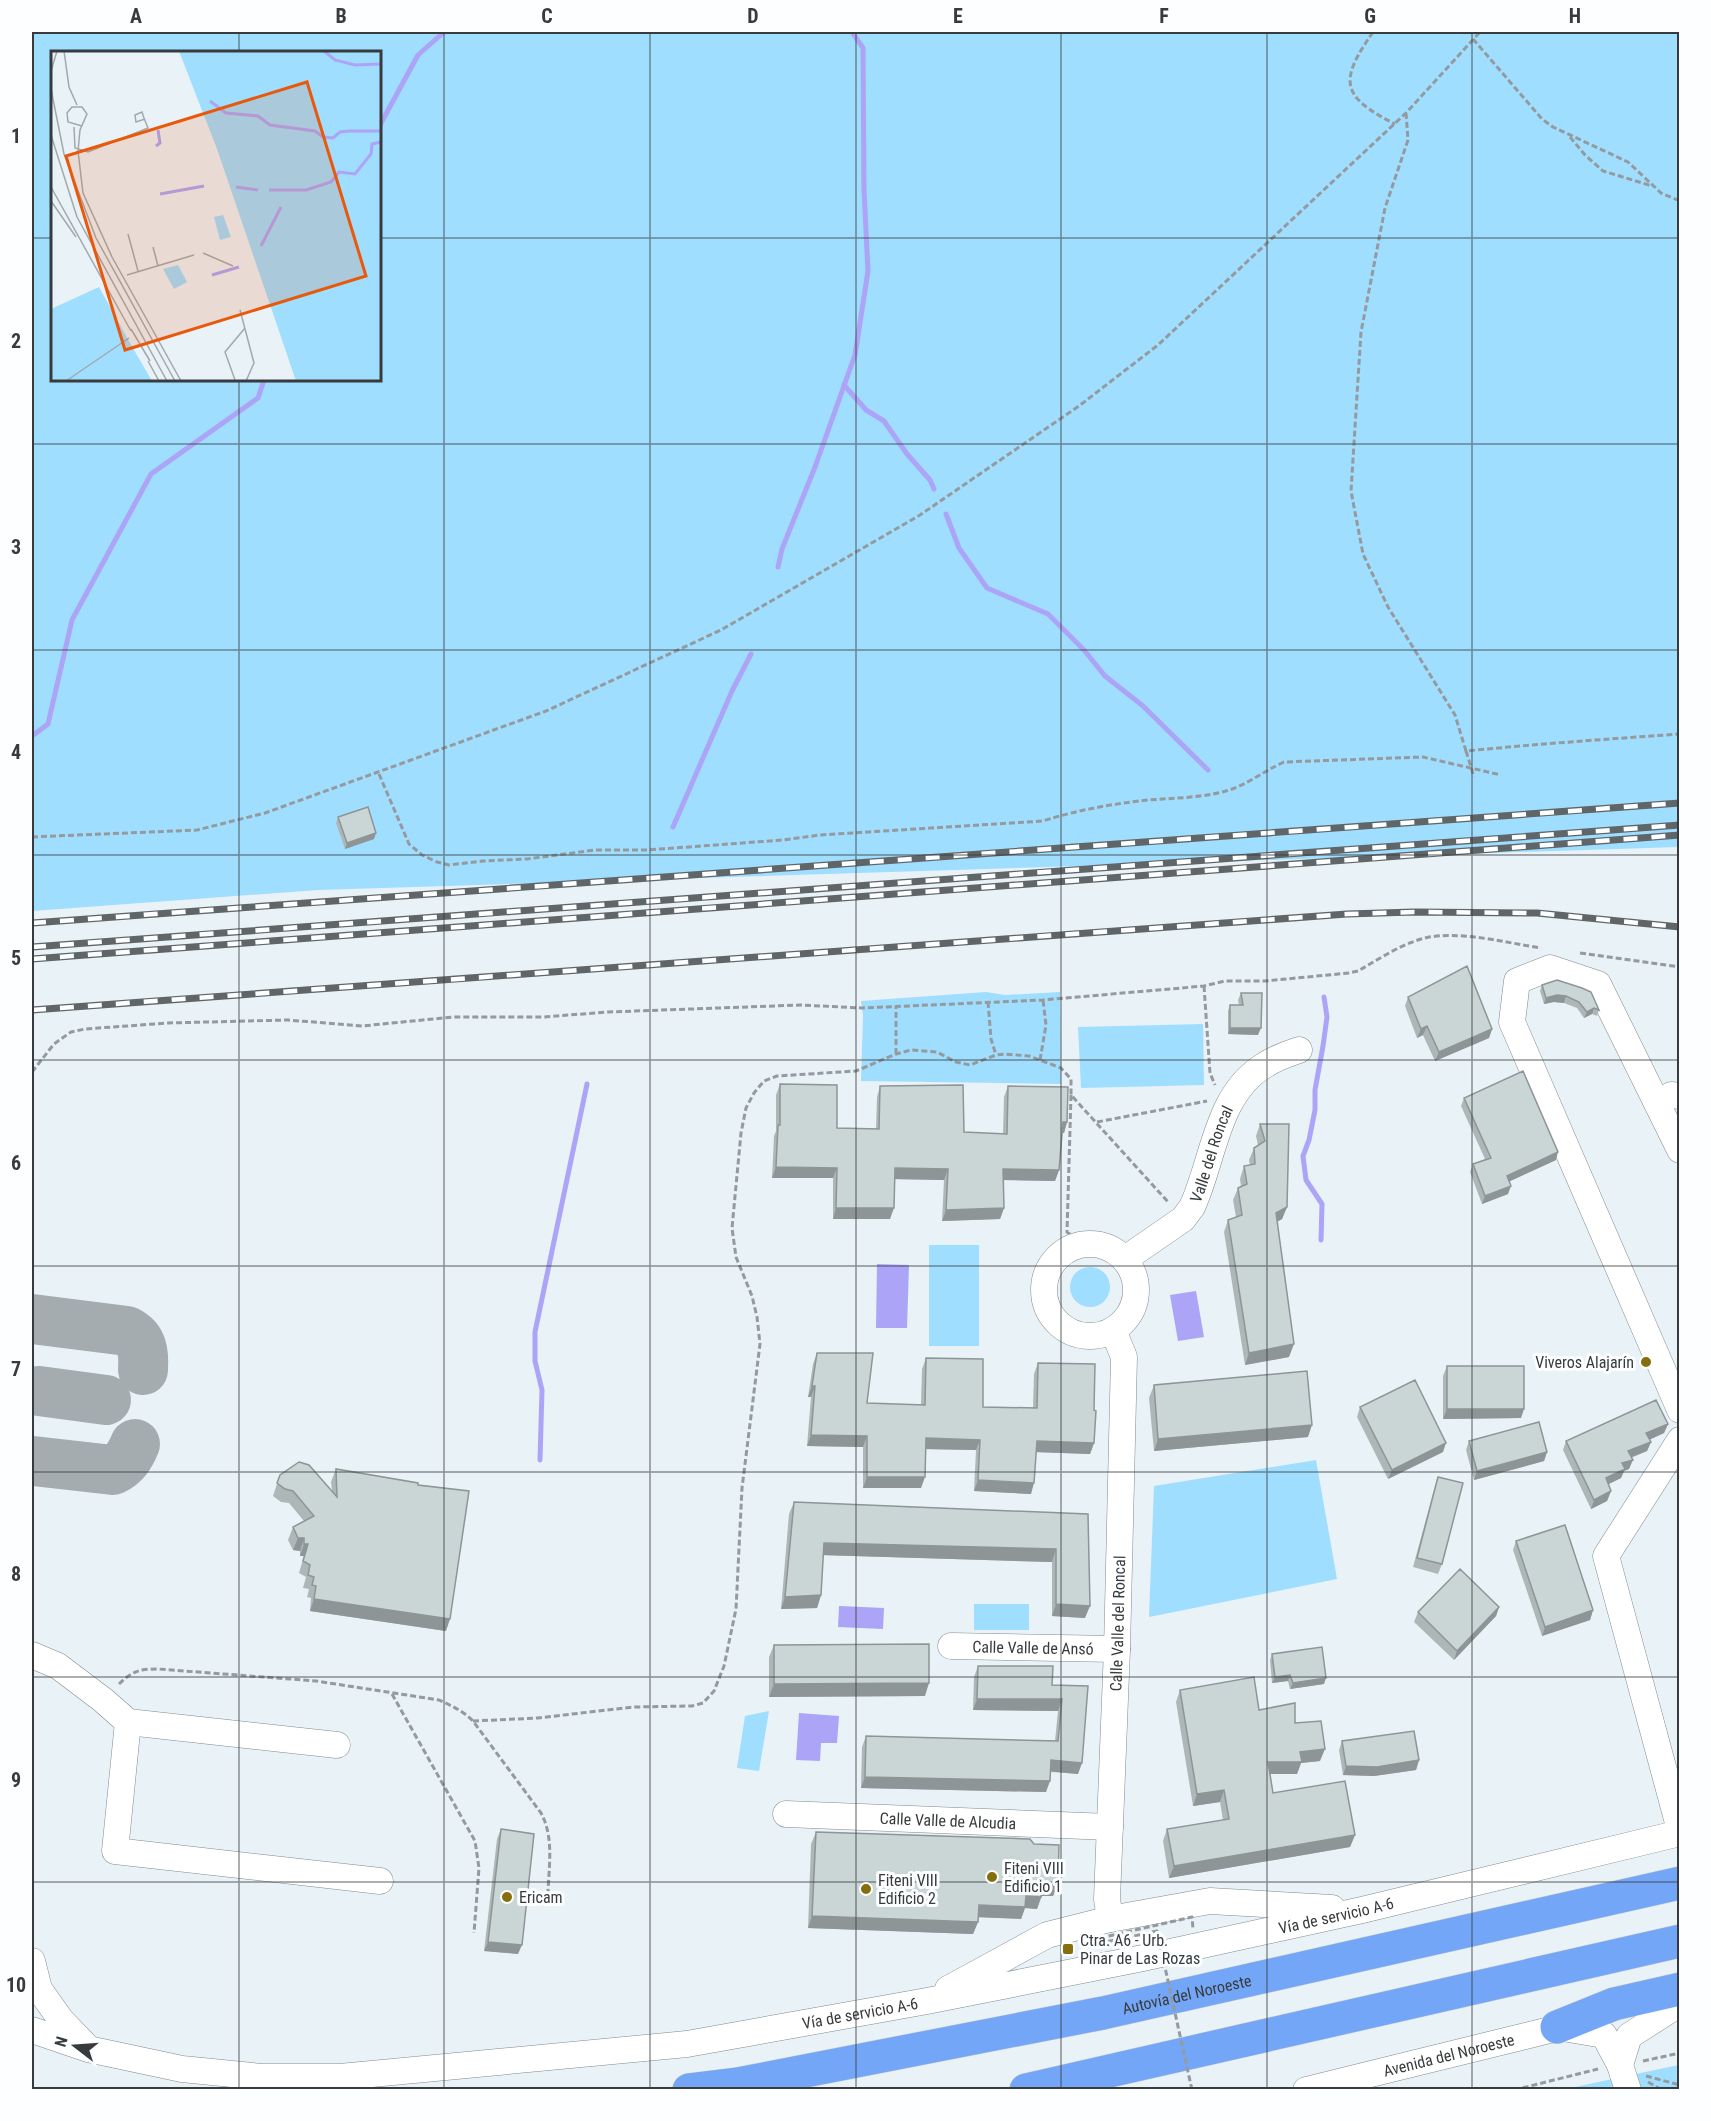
<svg xmlns="http://www.w3.org/2000/svg" width="1711" height="2121" viewBox="0 0 1711 2121" font-family="'Roboto Condensed',sans-serif">
  <style>
    .green { fill: #9fdeff; fill-rule: evenodd }
    .water { fill: #aca4f7 }
    .lines { fill: none; stroke-linecap: round; stroke-linejoin: round }
    .stream { stroke: #aca4f7; stroke-width: 5 }
    .taxiway { stroke: #a4acaf; stroke-width: 50 }
    .minor-casing { stroke: #828a8f; stroke-width: 27 }
    .highway-casing { stroke: #cfd0d0; stroke-width: 34 }
    .path { stroke: #949a9d; stroke-width: 3; stroke-dasharray: 6 3; stroke-linecap: butt }
    .minor { stroke: #fff; stroke-width: 26 }
    .highway { stroke: #73a6f7; stroke-width: 33 }
    .rail-casing { stroke: #606567; stroke-width: 7 }
    .rail { stroke: #fcfeff; stroke-width: 4.5; stroke-dasharray: 14; stroke-linecap: butt }
    .path-bridge { stroke: #949a9d; stroke-width: 3; stroke-dasharray: 6 3; stroke-linecap: butt }
    .wall { fill: #aeb7b8 }
    .shaded-wall { fill: #8d9596 }
    .building { fill: #cad5d6; stroke: #8d9596; stroke-width: 1.5 }
    .grid { fill: none; stroke: #383b3d; stroke-width: 1.5; stroke-opacity: 0.55 }
    .poi-dot { fill: #866e0d; stroke: #fcfeff; stroke-width: 2 }
    .labels { text-anchor: middle; stroke-width: 6; stroke-linejoin: round; paint-order: stroke }
    .street-label { font-size: 16px; fill: #383b3d; stroke: #fcfeff }
    .poi-label { font-size: 16px; fill: #383b3d; stroke: #fcfeff; text-anchor: start }
    .inset-river { fill: none; stroke: #aca4f7; stroke-width: 3 }
    .inset-road { fill: none; stroke: #a2a9ad; stroke-width: 1.5 }
    .view { fill: #e8590c; fill-opacity: 0.15; stroke: #e8590c; stroke-width: 3 }
    .inset-edge { fill: none; stroke: #383b3d; stroke-width: 3 }
    .neatline { fill: none; stroke: #383b3d; stroke-width: 2 }
    .grid-label { font-size: 20px; text-anchor: middle; font-weight: bold; fill: #383b3d }
  </style>
  <rect width="100%" height="100%" fill="#e9f2f7"/>
  <path class="green" d="M32 32H1679V847L318 890 32 911ZM52 52H380V380H52Z
    M986 992 1005 995 1060 992 1061 1084 861 1081 863 1015 861 1001Z
    M1203 1024 1204 1085 1081 1088 1078 1027Z
    M929 1245H979V1346H929Z
    M1070 1287a20 20 0 1 1 40 0a20 20 0 1 1-40 0Z
    M1316 1460 1337 1579 1149 1617 1154 1486Z
    M974 1604H1029V1630H974Z
    M769 1711 759 1771 737 1768 745 1716Z
    M1679 2065V2089L1561 2090 1669 2067Z"/>
  <path class="water" d="M877 1264 909 1265 907 1328H876Z
    M1196 1291 1204 1337 1178 1341 1170 1295Z
    M839 1606 884 1608 883 1629 838 1627Z
    M799 1713 839 1716 837 1743H821L820 1761 796 1760Z"/>
  <g class="lines">
    <path class="stream" d="M380 125 418 55 444 32
      M844 385 866 410 884 421 907 454 930 480 934 489
      M946 514 959 548 987 588 1048 614 1084 650 1105 676 1143 706 1208 770
      M778 567 782 549 815 467 855 355 868 271 864 190 863 48 852 32
      M32 736 48 724 72 620 151 474 258 398 264 380
      M673 827 732 691 751 654
      M1321 1240 1322 1204 1306 1180 1303 1156 1309 1140 1315 1110V1090L1323 1046 1327 1017 1324 997
      M540 1460 542 1390 535 1361V1332L587 1084"/>
    <path class="taxiway" d="M32 1319 127 1331C143 1339 144 1353 143 1370
      M39 1391 106 1400
      M33 1461 113 1470C125 1464 130 1456 135 1444"/>
    <g class="minor-casing">
      <g id="minor">
        <path d="M1671 1095 1680 1096"/>
        <path d="M1680 1150 1598 984 1550 968 1517 981 1512 1022 1680 1410"/>
        <circle cx="1090" cy="1290" r="46"/>
        <path id="s1" d="M1125 1259 1183 1219 1192 1207C1214 1160 1216 1094 1265 1065 1275 1058 1288 1054 1299 1050"/>
        <path d="M1680 1440 1606 1556 1680 1830"/>
        <path id="s2" d="M951 1646 1117 1649"/>
        <path d="M32 1655 58 1666 103 1700 128 1722 115 1851 380 1881"/>
        <path d="M128 1722 337 1745"/>
        <path id="s3" d="M786 1814 1110 1827"/>
        <path id="s4" d="M1110 1919 1107 1899 1117 1649 1124 1357 1113 1330"/>
        <path d="M32 1961 39 1989 61 2020 86 2046"/>
        <path d="M948 1989 1047 1935 1110 1919 1210 1901 1332 1908"/>
        <path d="M1557 2027 1604 2035 1620 2065 1628 2090"/>
        <path id="s5" d="M32 2030 88 2049 182 2069 262 2077H340L687 2044 927 2001 1143 1958 1362 1910 1680 1833"/>
        <path d="M1620 2065 1629 2036 1679 2004"/>
        <path id="s6" d="M1306 2090 1574 2024"/>
      </g>
    </g>
    <g class="highway-casing">
      <g id="highway">
        <path d="M1557 2027 1614 2004 1680 1989"/>
        <path id="s7" d="M689 2090 738 2084 1103 2013 1680 1883"/>
        <path d="M1026 2090 1680 1941"/>
      </g>
    </g>
    <path class="path" d="M1373 32C1339 81 1340 96 1395 124
      M1473 39 1542 119 1553 127 1628 162 1661 193 1680 201
      M1406 113 1408 140 1385 208 1361 332 1351 491 1363 554 1388 607 1455 715 1466 751C1538 744 1608 739 1680 734
      M1570 137 1585 155 1603 171 1652 186
      M1466 751 1474 777
      M379 774 409 844 422 855 437 862 449 865 483 861 527 859 595 850H647L783 840 820 835 1043 821C1077 810 1112 804 1148 800 1174 798 1200 798 1226 791 1247 785 1264 771 1284 762L1423 757 1501 775
      M32 837 197 830 265 813 546 711 721 630 920 515 1079 406 1158 345 1406 113 1480 32
      M1580 953 1680 967
      M1204 986 1210 1073 1215 1085
      M988 1002 991 1039 996 1055
      M896 1054V1006
      M1040 1060 1046 1025 1043 1000
      M32 1072 54 1044 71 1032 85 1029 168 1023 288 1020 362 1026 453 1017H543L608 1012 801 1005 862 1008 1043 1000 1204 986 1225 981H1265L1349 973 1358 971C1379 959 1401 944 1425 938 1459 930 1507 943 1541 948
      M1071 1095 1067 1232 1083 1244
      M1097 1122 1207 1101
      M119 1684C132 1671 140 1669 158 1669L316 1681 439 1700C452 1706 463 1711 473 1721L541 1813C554 1837 549 1865 548 1892
      M392 1694 475 1841 479 1868 474 1933
      M473 1721 538 1718 633 1707 692 1706 703 1703 714 1691 724 1666 736 1609 742 1488 760 1344 757 1317 752 1296 736 1257 732 1228 741 1133 746 1108 754 1093 764 1081 777 1076 856 1071 896 1054 911 1050 937 1052 956 1062 970 1065 996 1055 1005 1054 1029 1056 1061 1068 1071 1079V1095L1169 1203
      M1643 2061 1680 2053
      M1646 2076 1680 2085
      M1648 2082 1662 2090
      M1514 2090 1598 2069"/>
    <use href="#minor" class="minor"/>
    <use href="#highway" class="highway"/>
    <g class="rail-casing">
      <path id="rail" d="M32 923 1680 803
        M32 947 1680 825
        M32 959 1680 835
        M32 1010 1347 914 1414 912 1537 913 1680 927"/>
    </g>
    <use href="#rail" class="rail"/>
    <path class="path-bridge" d="M1192 2090 1157 1931 1101 1943 1100 1938 1192 1917 1193 1929"/>
  </g>
  <path class="wall" d="M338 817 374 839 345 849 336 823Z
    M1542 985 1599 1010 1597 1016 1592 1014 1584 1018 1577 1008 1564 1003 1554 1002 1544 1004 1540 991Z
    M1241 993 1258 1035 1228 1034V1011L1230 1005H1239L1238 1000Z
    M1408 997 1492 1029 1489 1038 1435 1061 1423 1035 1417 1038 1405 1006Z
    M780 1084 837 1128 876 1129 877 1097 880 1086 964 1132 1003 1134 1004 1097 1008 1086 1067 1122 1064 1133 1062 1132 1059 1170 1055 1181 1003 1180 1004 1208 1000 1219 942 1221 944 1180 894 1179 890 1219H833V1178H772L774 1136 776 1131V1095Z
    M1464 1098 1556 1160 1510 1181 1508 1194 1482 1204 1470 1172 1473 1164 1485 1159 1461 1106Z
    M1260 1124 1287 1207 1282 1219 1277 1222 1289 1357 1245 1365 1224 1232 1228 1220 1236 1217 1233 1200 1238 1188 1241 1186 1240 1179 1244 1166 1250 1165 1249 1160 1254 1148 1258 1145 1256 1136Z
    M817 1353 867 1403 921 1405 922 1369 926 1358 983 1407 1033 1408 1034 1374 1038 1363 1094 1443 1090 1454 1036 1452 1031 1494 974 1491 976 1450 925 1449 921 1488H863V1447L807 1446 811 1397H808L813 1364Z
    M1447 1366 1521 1418 1443 1419V1376Z
    M1154 1385 1308 1437 1154 1451 1149 1398Z
    M1360 1407 1443 1452 1388 1479 1357 1417Z
    M1668 1424 1664 1433 1649 1440 1651 1442 1647 1451 1631 1458 1629 1469 1624 1471 1621 1478 1608 1484 1611 1491 1607 1501 1591 1509 1563 1450 1566 1441Z
    M1469 1441 1547 1452 1544 1461 1474 1480 1466 1450Z
    M336 1469 446 1631 310 1611 311 1598 307 1597 309 1589 303 1588 306 1577 299 1573 304 1556H300V1551L293 1550 288 1540 293 1527 304 1521 289 1503 281 1502 273 1496 280 1475 332 1490 331 1482Z
    M1438 1477 1442 1564 1438 1574 1413 1567 1435 1486Z
    M794 1502 1088 1514 1085 1618 1052 1616V1562L823 1555 821 1595 817 1608 781 1609 789 1514Z
    M1516 1541 1593 1610 1590 1620 1542 1636 1513 1550Z
    M1499 1607 1496 1616 1454 1660 1414 1622 1418 1612Z
    M774 1645 925 1696 769 1697V1657Z
    M1272 1654 1324 1684 1290 1689 1288 1681 1272 1683 1270 1660Z
    M978 1666 1052 1685 1088 1686 1078 1774 1051 1772 1046 1792 861 1788 862 1747 866 1736 1055 1741 1058 1711 973 1710 974 1677Z
    M1180 1690 1259 1710 1295 1723 1320 1761 1301 1763 1297 1774H1270L1273 1793 1355 1835 1350 1847 1169 1878 1163 1841 1167 1829 1223 1820 1220 1802 1193 1806 1176 1702Z
    M1342 1741 1419 1760 1416 1770 1374 1776 1343 1775 1339 1750Z
    M501 1829 518 1954 484 1951 497 1839Z
    M816 1832 1058 1884 1053 1896H1042L1037 1909 1025 1908 1021 1919 978 1917V1922L973 1934 808 1928 811 1844Z"/>
  <path class="shaded-wall" d="M376 833 374 839 345 849 347 843Z
    M1557 995 1566 996 1564 1003 1554 1002 1544 1004 1546 998Z
    M1594 1008 1592 1014 1584 1018 1587 1012Z
    M1427 1026 1423 1035 1417 1038 1421 1029Z
    M1230 1028H1261L1258 1035 1228 1034Z
    M1492 1029 1489 1038 1435 1061 1439 1052Z
    M1063 1122H1067L1064 1133 1059 1132Z
    M1558 1152 1556 1160 1504 1184 1507 1176Z
    M776 1167 837 1168 833 1178H772Z
    M895 1168 948 1169 944 1180 891 1179Z
    M1003 1169 1059 1170 1055 1181 999 1180Z
    M1511 1186 1508 1194 1482 1204 1485 1196Z
    M1287 1207 1282 1219 1271 1225 1276 1213Z
    M836 1208H894L890 1219H833Z
    M1004 1208 1000 1219 942 1221 946 1210Z
    M1294 1344 1289 1357 1245 1365 1249 1353Z
    M812 1386H815L811 1397H808Z
    M1447 1409H1524L1521 1418 1443 1419Z
    M1668 1424 1664 1433 1642 1443 1646 1433Z
    M1312 1425 1308 1437 1154 1451 1158 1439Z
    M811 1435 867 1436 863 1447 807 1446Z
    M926 1438 980 1440 976 1450 922 1449Z
    M1037 1441 1094 1443 1090 1454 1033 1452Z
    M1651 1442 1647 1451 1624 1460 1628 1451Z
    M1446 1443 1443 1452 1388 1479 1392 1470Z
    M1547 1452 1544 1461 1474 1480 1477 1471Z
    M1633 1460 1629 1469 1624 1471 1621 1478 1603 1487 1606 1478 1622 1463Z
    M867 1477H925L921 1488H863Z
    M978 1480 1034 1483 1031 1494 974 1491Z
    M1611 1491 1607 1501 1591 1509 1594 1500Z
    M298 1538H304L300 1551 293 1550Z
    M824 1543 1056 1549 1052 1562 819 1555Z
    M304 1544H308L304 1556H300Z
    M821 1595 817 1608 781 1609 785 1597Z
    M314 1599 450 1619 446 1631 310 1611Z
    M1056 1604 1090 1606 1085 1618 1052 1616Z
    M1499 1607 1496 1616 1454 1660 1457 1651Z
    M1593 1610 1590 1620 1542 1636 1545 1627Z
    M1290 1675 1288 1681 1272 1683 1275 1677Z
    M1326 1678 1324 1684 1290 1689 1293 1683Z
    M929 1683 925 1696 769 1697 774 1684Z
    M977 1699H1062L1058 1711 973 1710Z
    M1325 1749 1320 1761 1301 1763 1297 1774H1264L1268 1762 1300 1752Z
    M1051 1760 1082 1763 1078 1774 1047 1771Z
    M1419 1760 1416 1770 1374 1776 1343 1775 1346 1766Z
    M865 1777 1050 1781 1046 1792 861 1788Z
    M1224 1790 1220 1802 1193 1806 1197 1794Z
    M1355 1835 1350 1847 1169 1878 1174 1866Z
    M1042 1884H1058L1053 1896H1037Z
    M1026 1896 1041 1897 1037 1909 1025 1908 1021 1919 974 1917 979 1905Z
    M812 1916 978 1922 973 1934 808 1928Z
    M488 1942 522 1945 518 1954 484 1951Z"/>
  <path class="building" d="M368 807 376 833 347 843 338 817Z
    M1467 966 1492 1029 1439 1052 1427 1026 1421 1029 1408 997Z
    M1557 980 1582 988 1591 992 1599 1010 1594 1008 1587 1012 1579 1002 1566 996 1557 995 1546 998 1542 985Z
    M1241 993H1262L1261 1028H1230V1005H1243Z
    M1523 1071 1558 1152 1507 1176 1511 1186 1485 1196 1473 1164 1491 1158 1464 1098Z
    M780 1084 837 1085V1128L879 1129 880 1086 963 1085 964 1132 1007 1134 1008 1086 1068 1087 1067 1122H1063L1059 1170 1003 1169 1004 1208 946 1210 948 1169 895 1168 894 1208H836L837 1168 776 1167 778 1125H780Z
    M1260 1124H1289L1287 1207 1276 1213 1294 1344 1249 1353 1228 1220 1242 1215 1238 1188 1247 1184 1244 1166 1255 1164 1254 1148 1265 1141Z
    M817 1353H873L867 1403 925 1405 926 1358 983 1359V1407L1037 1408 1038 1363 1095 1364 1094 1410 1096 1411 1094 1443 1037 1441 1034 1483 978 1480 980 1440 926 1438 925 1477H867V1436L811 1435 815 1386H812Z
    M1447 1366H1524V1409H1447Z
    M1307 1371 1312 1425 1158 1439 1154 1385Z
    M1415 1380 1446 1443 1392 1470 1360 1407Z
    M1656 1400 1668 1424 1646 1433 1651 1442 1628 1451 1633 1460 1622 1463 1625 1469 1606 1478 1611 1491 1594 1500 1566 1441Z
    M1539 1422 1547 1452 1477 1471 1469 1441Z
    M299 1462 309 1465 337 1497 336 1469 418 1483V1485L469 1491 450 1619 314 1599 316 1586 312 1585 314 1577 308 1575 310 1565 303 1561 308 1544H304V1538H298L293 1527 314 1516 293 1491 285 1489 277 1483 280 1475Z
    M1438 1477 1463 1483 1442 1564 1417 1558Z
    M794 1502 1088 1514 1090 1606 1056 1604V1549L824 1543 821 1595 785 1597Z
    M1565 1525 1593 1610 1545 1627 1516 1541Z
    M1460 1569 1499 1607 1457 1651 1418 1612Z
    M929 1644V1683L774 1684V1645Z
    M1322 1647 1326 1678 1293 1683 1290 1675 1275 1677 1272 1654Z
    M978 1666H1053L1052 1685 1088 1686 1082 1763 1051 1760 1050 1781 865 1777 866 1736 1058 1741 1062 1699H977Z
    M1254 1677 1259 1710 1295 1703V1723L1321 1721 1325 1749 1300 1752 1302 1762H1268L1273 1793 1345 1781 1355 1835 1174 1866 1167 1829 1229 1819 1224 1790 1197 1794 1180 1690Z
    M1414 1731 1419 1760 1377 1767 1346 1766 1342 1741Z
    M501 1829 534 1834 522 1945 488 1942Z
    M816 1832 1030 1839 1034 1844 1059 1845 1058 1884H1042L1041 1897 1026 1896 1025 1907 979 1905 978 1922 812 1916Z"/>
  <path class="grid" d="M239 32V52M444 32V2090M650 32V2090M856 32V2090M1061 32V2090M1267 32V2090M1472 32V2090M32 238H52M380 238H1680M239 380V2090M32 444H1680M32 650H1680M32 855H1680M32 1060H1680M32 1266H1680M32 1472H1680M32 1677H1680M32 1882H1680"/>
  <g class="poi-dot">
    <circle cx="1646" cy="1362" r="6"/>
    <circle cx="992" cy="1877" r="6"/>
    <circle cx="866" cy="1889" r="6"/>
    <circle cx="507" cy="1897" r="6"/>
    <rect x="1062" y="1943" width="12" height="12" rx="3"/>
  </g>
  <g class="labels">
    <g class="street-label">
      <text dy="6" stroke="none"><textPath href="#s1" startOffset="142">Valle del Roncal</textPath></text>
      <text dy="6" stroke="none"><textPath href="#s4" startOffset="296">Calle Valle del Roncal</textPath></text>
      <text dy="6" stroke="none"><textPath href="#s2" startOffset="82">Calle Valle de Ansó</textPath></text>
      <text dy="6" stroke="none"><textPath href="#s3" startOffset="162">Calle Valle de Alcudia</textPath></text>
      <text dy="6" stroke="none"><textPath href="#s5" startOffset="1324">Vía de servicio A-6</textPath></text>
      <text dy="6" stroke="none"><textPath href="#s7" startOffset="507">Autovía del Noroeste</textPath></text>
      <text dy="6" stroke="none"><textPath href="#s5" startOffset="838">Vía de servicio A-6</textPath></text>
      <text dy="6" stroke="none"><textPath href="#s6" startOffset="147">Avenida del Noroeste</textPath></text>
    </g>
    <g class="poi-label">
      <text x="1634" y="1368" text-anchor="end">Viveros Alajarín</text>
      <text x="1004" y="1874">Fiteni VIII<tspan x="1004" dy="18">Edificio 1</tspan></text>
      <text x="878" y="1886">Fiteni VIII<tspan x="878" dy="18">Edificio 2</tspan></text>
      <text x="519" y="1903">Ericam</text>
      <text x="1080" y="1946">Ctra. A6 - Urb.<tspan x="1080" dy="18">Pinar de Las Rozas</tspan></text>
    </g>
  </g>
  <g transform="translate(51 51)">
    <rect width="330" height="330" fill="#e9f2f7"/>
    <path d="M128 0H330V330H245L166 98ZM172 164 180 186 169 189 163 166ZM127 214 136 231 123 238 112 218ZM48 236 79 292 101 330H0V258Z" fill="#9fdeff"/>
    <path class="inset-river" d="M273 0 284 9 304 14 330 13M159 50 175 62 207 65 219 74 264 80 272 86 282 87 289 81 298 80H330M105 95 109 92 107 79M185 136 207 139M218 139H255L280 131 288 121 304 123 320 103 321 93 330 91M109 143 153 135M210 195 230 156M161 224 188 216"/>
    <path class="inset-road" d="M13 0 18 36 26 54M0 20 6 0M0 38 13 103 45 187 124 330M31 75 17 71 16 62 21 56H31L36 63 29 79 27 100 32 142 61 206 130 330M23 76 24 97 37 101 97 77 93 67 91 61 84 64 85 71 94 68M0 84 26 166 116 330M0 136 80 280M0 150 25 186M77 183 87 220M102 196 107 215M152 202 182 215M76 224 143 204M189 259 203 312 195 330M80 278 99 310M97 310 108 330M184 329 174 301 194 277M15 330 78 287"/>
    <path class="view" d="M256 31 315 225 74 299 15 105Z"/>
    <rect width="330" height="330" class="inset-edge"/>
  </g>
  <rect width="1711" height="2121" fill="none" stroke="#fcfeff" stroke-width="66"/>
  <g transform="translate(75 2046) rotate(287)" stroke="#fcfeff" stroke-width="4.5" paint-order="stroke">
  <path d="M0-4.5L10 22L0 15L-10 22Z" fill="#383b3d"/>
  <text y="-9" font-size="16" font-weight="bold" text-anchor="middle" fill="#383b3d">N</text>
  </g>
  <rect x="33" y="33" width="1645" height="2055" class="neatline"/>
  <g class="grid-label">
    <text x="136" y="23">A</text>
    <text x="341" y="23">B</text>
    <text x="547" y="23">C</text>
    <text x="753" y="23">D</text>
    <text x="958" y="23">E</text>
    <text x="1164" y="23">F</text>
    <text x="1370" y="23">G</text>
    <text x="1575" y="23">H</text>
    <text x="16" y="143">1</text>
    <text x="16" y="348">2</text>
    <text x="16" y="554">3</text>
    <text x="16" y="759">4</text>
    <text x="16" y="965">5</text>
    <text x="16" y="1170">6</text>
    <text x="16" y="1376">7</text>
    <text x="16" y="1581">8</text>
    <text x="16" y="1787">9</text>
    <text x="16" y="1992">10</text>
  </g>
</svg>
